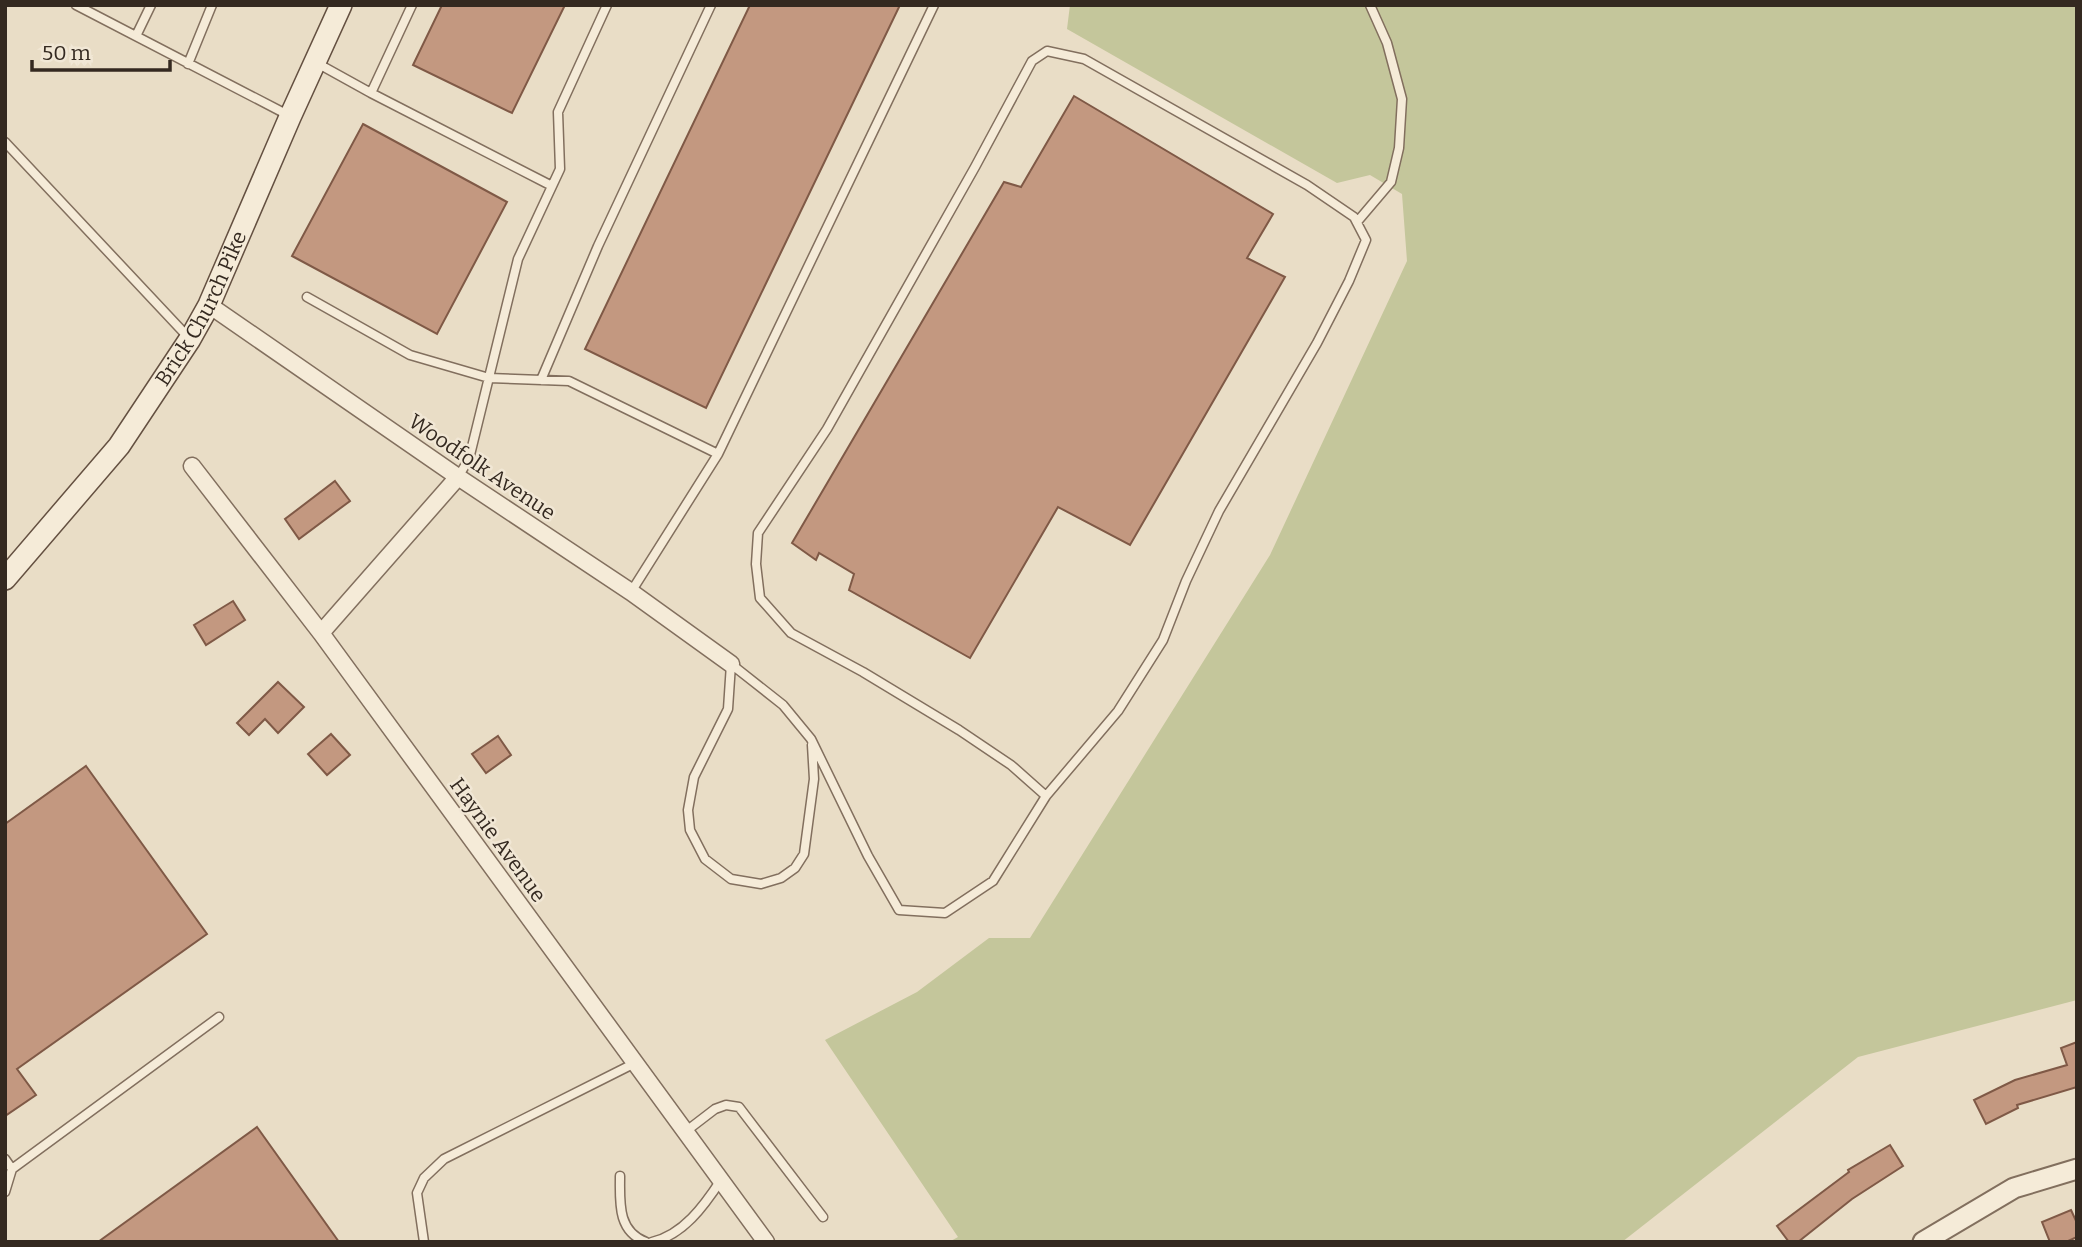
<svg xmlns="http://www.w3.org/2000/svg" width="2082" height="1247" viewBox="0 0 2082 1247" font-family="Bitter,serif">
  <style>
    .green { fill: #c4c69b }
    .building { fill: #c39880; stroke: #7f5946; stroke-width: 2 }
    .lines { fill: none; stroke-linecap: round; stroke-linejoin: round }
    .service-casing { stroke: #826f5e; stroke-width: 11 }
    .minor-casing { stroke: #826f5e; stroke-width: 19 }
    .tertiary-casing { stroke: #826f5e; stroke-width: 23 }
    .secondary-casing { stroke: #645041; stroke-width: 24 }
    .service { stroke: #f5ebd8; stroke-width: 8 }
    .minor { stroke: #f5ebd8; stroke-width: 16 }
    .tertiary { stroke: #f5ebd8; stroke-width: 19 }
    .secondary { stroke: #f5ebd8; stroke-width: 21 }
    .labels { text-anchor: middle; stroke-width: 5; stroke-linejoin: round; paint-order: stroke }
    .street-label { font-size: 21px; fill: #342920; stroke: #f1e7d5 }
  </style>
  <rect width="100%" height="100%" fill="#e9ddc6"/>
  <path class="green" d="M1070 5H2077V1000L1858 1057 1622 1242H949L958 1237 825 1040 917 992 989 938H1030L1270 555 1407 261 1402 194 1370 175 1337 183 1067 29Z"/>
  <path class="building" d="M442 5H565L512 113 413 65Z
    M750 5H900L706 408 585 349Z
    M1074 96 1273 214 1247 258 1285 277 1130 545 1058 507 970 658 849 590 854 574 819 553 816 560 792 543 1004 182 1021 187Z
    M363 124 507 202 437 334 292 256Z
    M335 481 350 501 299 539 285 519Z
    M233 601 245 620 206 645 194 625Z
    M278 682 304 707 278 733 265 719 249 735 237 723Z
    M331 734 350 755 327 775 308 754Z
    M498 736 511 755 486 773 472 754Z
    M86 766 207 934 17 1069 36 1095 5 1116V824Z
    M2077 1042V1087L2017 1105 2018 1108 1986 1124 1974 1100 2015 1080 2067 1065 2061 1048Z
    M257 1127 339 1242H98Z
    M1890 1145 1903 1166 1852 1199 1798 1242H1789L1777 1226 1849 1172 1848 1170Z
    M2071 1210 2077 1223V1237L2066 1242H2050L2042 1222Z"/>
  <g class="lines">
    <g class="service-casing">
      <path id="service" d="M76 5 288 115
        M136 36 151 5
        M315 62 371 93 412 5
        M188 64 212 5
        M371 93 552 186
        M5 142 188 337
        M1357 222 1391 182 1399 148 1402 99 1387 43 1370 5
        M307 297 410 355 489 378 569 381 718 454 631 592
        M541 380 598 246 711 5
        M718 454 934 5
        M458 477 469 459 518 259 560 169 558 112 607 5
        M731 664 783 705 811 739 868 856 899 910 945 913 993 881 1046 796 1118 711 1163 640 1186 581 1219 511 1317 343 1349 281 1366 240 1354 217 1307 185 1084 59 1047 51 1032 61 975 167 827 429 758 533 756 564 760 598 791 633 863 672 959 730 1011 765 1046 796
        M731 664 728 709 694 777 688 810 690 830 705 859 731 879 761 884 781 878 795 868 804 854 814 779 812 745
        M685 1132 715 1109 726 1105 739 1107 823 1217
        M5 1159 12 1169
        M620 1176C620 1202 617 1231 646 1242
        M5 1192 12 1169 219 1017
        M424 1242 417 1193 424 1178 444 1159 635 1063
        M652 1242C683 1235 704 1206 721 1180"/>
    </g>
    <g class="minor-casing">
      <path id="minor" d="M209 305 458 477 631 592 731 664
        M192 466 321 633 766 1242
        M321 633 458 477"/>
    </g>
    <g class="tertiary-casing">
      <path id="tertiary" d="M1923 1242 2014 1188 2077 1169"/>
    </g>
    <g class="secondary-casing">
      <g id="secondary">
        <path id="s1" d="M5 579 119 446 190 339 209 305 290 117 341 5"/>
      </g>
    </g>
    <use href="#service" class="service"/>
    <use href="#minor" class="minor"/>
    <use href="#tertiary" class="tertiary"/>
    <use href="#secondary" class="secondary"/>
  </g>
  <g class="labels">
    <g class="street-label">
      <text dy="7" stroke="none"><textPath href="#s1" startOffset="336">Brick Church Pike</textPath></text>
      <text transform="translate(482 467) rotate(34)" y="7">Woodfolk Avenue</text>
      <text transform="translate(498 840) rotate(54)" y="7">Haynie Avenue</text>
    </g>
  </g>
  <rect width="2082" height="1247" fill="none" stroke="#342920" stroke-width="14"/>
  <path d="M32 60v10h138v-10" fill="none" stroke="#342920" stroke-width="3.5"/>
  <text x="42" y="60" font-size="21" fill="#342920" stroke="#f1e7d5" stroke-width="5" paint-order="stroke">50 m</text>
</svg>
